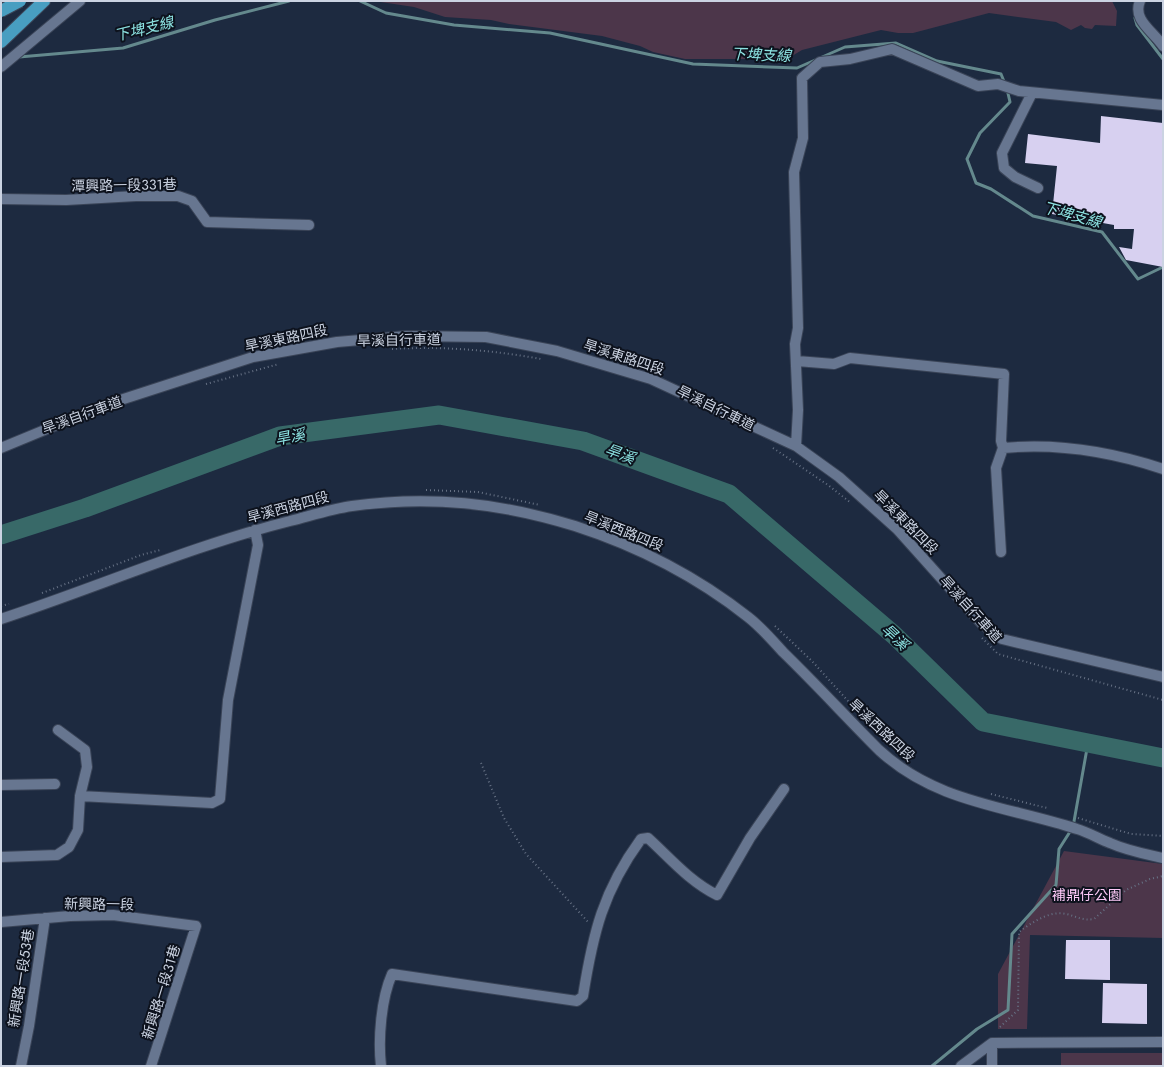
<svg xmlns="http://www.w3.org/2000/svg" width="1164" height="1067" viewBox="0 0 1164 1067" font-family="Jost,'Noto Sans TC',sans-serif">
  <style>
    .green { fill: #4c364a }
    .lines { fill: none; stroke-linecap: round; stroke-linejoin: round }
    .stream { stroke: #64898d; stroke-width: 3 }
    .river { stroke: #386968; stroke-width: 19 }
    .building { fill: #d7d0f0 }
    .minor-casing { stroke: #3a4457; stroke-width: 12 }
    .highway-casing { stroke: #3a4457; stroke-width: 14 }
    .path { stroke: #667184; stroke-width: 2; stroke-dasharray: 1 3; stroke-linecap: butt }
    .minor { stroke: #677690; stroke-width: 10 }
    .highway { stroke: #489ec1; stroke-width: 12 }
    .highway-bridge-casing { stroke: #3a4457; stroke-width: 14; stroke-linecap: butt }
    .highway-bridge { stroke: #489ec1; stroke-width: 12 }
    .labels { text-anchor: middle; stroke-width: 4; stroke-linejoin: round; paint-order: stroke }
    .street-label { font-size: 14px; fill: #cbd3e2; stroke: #0d121d }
    .park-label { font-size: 14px; fill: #fdc9f7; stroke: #0d121d }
    .water-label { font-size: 15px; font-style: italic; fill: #8ce2e1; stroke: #0d121d }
  </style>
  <rect width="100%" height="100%" fill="#1d2a40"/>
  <path class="green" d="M374 1H1112L1117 11 1116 26 1095 25 1092 29 1085 28 1081 25 1071 30 1056 22 989 13 913 33H898L881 30 802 50 787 59H685L653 52 640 46 602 36 509 24 491 20 445 17 414 7Z
    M1064 851 1163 864V938L1030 935 1027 1029H998V974Z
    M1061 1053H1163V1066H1061Z"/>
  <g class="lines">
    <path class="stream" d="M360 1 386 13 454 25 550 33 693 64 797 68 845 47 896 43 937 61 1001 74 1005 84
      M1135 18 1137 25 1163 59
      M19 57 123 48 215 20 289 1
      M1007 89 1010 102 980 133 967 159 976 183 991 189 1033 216 1102 232 1138 279 1163 267
      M932 1066 977 1029 1008 1010 1012 934 1056 885 1059 849 1073 827 1088 743"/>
    <path class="river" d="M1 535 85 508 280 436 439 415 583 441 729 494 894 635 983 722 1163 758"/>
  </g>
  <path class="building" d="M1101 116 1163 123V267L1126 260 1119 247 1132 249 1134 229H1114V225L1052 214 1057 166 1025 163 1028 134 1100 143Z
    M1066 940H1110V980L1065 979Z
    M1103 983 1147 984V1024L1102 1023Z"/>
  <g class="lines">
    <g class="minor-casing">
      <path id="minor" d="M1140 1C1132 20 1153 31 1163 46
        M1 67 80 1
        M1032 93 1002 153 1004 168 1015 177 1038 188
        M1 199 66 200 136 196H178L192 201 207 222 309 225
        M797 361 834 364 850 358 1004 374 1001 441 1003 448 996 468 1001 552
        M796 446 798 410 795 344 798 328 794 172 803 138 802 78 820 62 850 59 892 49 978 86 998 84 1019 91 1163 105
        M1 448 105 405 253 357 337 342 407 336 486 337 557 351 651 379 796 446 839 477 897 529 982 624 1002 639 1163 677
        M1003 448C1056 443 1112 452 1163 469
        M1 619C98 587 191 546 290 521 310 516 331 509 352 506 430 495 500 503 575 526 637 546 696 576 748 617 761 627 772 640 783 652 816 684 847 718 879 750 936 803 1007 806 1077 829 1088 832 1099 839 1110 843 1128 851 1145 854 1163 858
        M58 730 85 750 87 767 80 796
        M1 785 55 784
        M1 857 57 855 69 847 78 830 80 796 212 803 220 799 228 700 258 545 255 530
        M1 922 70 916 113 915 196 926 151 1066
        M21 1066 29 1026 45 918
        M381 1066C378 1039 381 999 392 974L577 1001 583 996C593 933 603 891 641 839L648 838C670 858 689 881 717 895L750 838 784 789
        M961 1066 992 1043 1163 1042
        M992 1066V1043"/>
    </g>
    <g class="highway-casing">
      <path id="highway" d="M1 42 44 1"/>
    </g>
    <path class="path" d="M392 349C441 346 492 350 541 359
      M206 384 279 364
      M773 448 828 485 851 503
      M426 490 478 492 540 505
      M290 509 303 506
      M42 593 141 555 160 550
      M1 606 9 604
      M775 626 812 661 866 721
      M982 638 998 654 1163 700
      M481 763 504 818 526 854 589 923
      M991 794 1047 808
      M1078 818 1131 834 1163 836
      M1000 1027 1018 1010 1019 932C1031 923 1050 910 1066 914 1076 916 1082 921 1094 919L1126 890 1150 879 1163 876"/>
    <use href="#minor" class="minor"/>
    <use href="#highway" class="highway"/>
    <g class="highway-bridge-casing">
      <path id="highway-bridge" d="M1 11 20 1"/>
    </g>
    <use href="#highway-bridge" class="highway-bridge"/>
  </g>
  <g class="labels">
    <g class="street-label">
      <text transform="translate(124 185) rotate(-1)" y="5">潭興路一段331巷</text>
      <text transform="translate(286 338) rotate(-12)" y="5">旱溪東路四段</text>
      <text transform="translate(399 340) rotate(-1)" y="5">旱溪自行車道</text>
      <text transform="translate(624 357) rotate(18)" y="5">旱溪東路四段</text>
      <text transform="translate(716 408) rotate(26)" y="5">旱溪自行車道</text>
      <text transform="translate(82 415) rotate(-20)" y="5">旱溪自行車道</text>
      <text transform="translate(288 507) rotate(-15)" y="5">旱溪西路四段</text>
      <text transform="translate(906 522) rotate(45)" y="5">旱溪東路四段</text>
      <text transform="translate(624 531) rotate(22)" y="5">旱溪西路四段</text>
      <text transform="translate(971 609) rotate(48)" y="5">旱溪自行車道</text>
      <text transform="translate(882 730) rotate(43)" y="5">旱溪西路四段</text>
      <text transform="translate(99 904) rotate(1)" y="5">新興路一段</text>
      <text transform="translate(21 978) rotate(-81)" y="5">新興路一段53巷</text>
      <text transform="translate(161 992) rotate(-73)" y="5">新興路一段31巷</text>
    </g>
    <g class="park-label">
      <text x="1087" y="900">補鼎仔公園</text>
    </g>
    <g class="water-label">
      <text transform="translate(144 29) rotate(-14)" y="5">下埤支線</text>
      <text transform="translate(761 55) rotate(2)" y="5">下埤支線</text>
      <text transform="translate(1072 215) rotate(15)" y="5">下埤支線</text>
      <text transform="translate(290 437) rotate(-11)" y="5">旱溪</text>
      <text transform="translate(620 454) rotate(20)" y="5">旱溪</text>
      <text transform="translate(895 637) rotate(43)" y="5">旱溪</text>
    </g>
  </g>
  <rect width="1164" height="1067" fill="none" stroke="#cbd3e2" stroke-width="4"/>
</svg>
